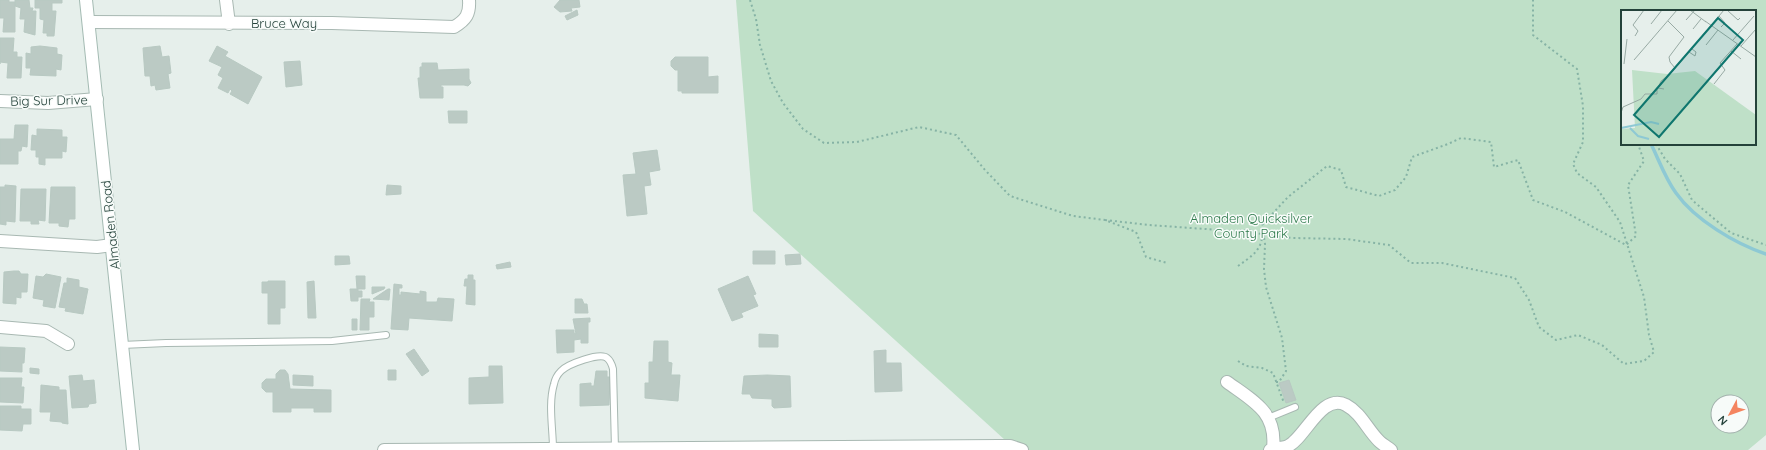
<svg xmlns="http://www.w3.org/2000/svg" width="1766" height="450" viewBox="0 0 1766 450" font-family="Quicksand,sans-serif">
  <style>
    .green { fill: #bfe0c8; fill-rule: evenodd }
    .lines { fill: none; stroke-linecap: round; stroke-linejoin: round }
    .stream { stroke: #8ec9d4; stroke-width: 3.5 }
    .building { fill: #bbcac4; stroke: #b8c9c2 }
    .lane-casing { stroke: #a8b8b2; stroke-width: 8 }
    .street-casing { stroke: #a8b8b2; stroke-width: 14 }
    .secondary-casing { stroke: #a4bbb3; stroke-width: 14 }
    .path { stroke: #86b3a5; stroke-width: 2; stroke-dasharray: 2 3; stroke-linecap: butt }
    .lane { stroke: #fff; stroke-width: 6 }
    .street { stroke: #fff; stroke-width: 12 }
    .secondary { stroke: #fff; stroke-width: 12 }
    .labels { text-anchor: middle; stroke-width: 3; stroke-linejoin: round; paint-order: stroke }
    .street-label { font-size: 13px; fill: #24423a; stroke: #f7fbf9 }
    .park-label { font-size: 13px; fill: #2d7a4b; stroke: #f7fbf9 }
    .inset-river { fill: none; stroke: #8ec9d4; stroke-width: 2 }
    .inset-road { fill: none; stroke: #98aaa4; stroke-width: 1 }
    .view { fill: #0f766e; fill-opacity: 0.15; stroke: #0f766e; stroke-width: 2 }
    .inset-edge { fill: none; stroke: #24423a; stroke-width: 2 }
  </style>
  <rect width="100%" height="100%" fill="#e6efeb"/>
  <path class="green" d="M736 0H1766V435L1748 450H1016L753 211ZM1622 11H1755V144H1622ZM1718 402H1742V426H1718Z"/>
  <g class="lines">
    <path class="stream" d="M1651 144C1659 160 1665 178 1676 193 1695 220 1736 244 1766 254"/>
  </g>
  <path class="building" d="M0 0H9V2H15V32H3L4 18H0Z
    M15 0H29L30 8H33L32 11H36L35 35 24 32 25 19H20L21 8 15 6Z
    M35 0H62V3H52V11H56L54 36H47V33H43L44 20 40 19V8H35Z
    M560 0H579L580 7 571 8 572 11 560 12 554 7Z
    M577 10 578 15 567 20 565 16Z
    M0 38H14L13 52H17V57H22L21 78H7L8 63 0 62V64Z
    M40 46 57 48V54L62 55 61 70 56 69V76L30 75 31 68H26V53L31 54V47Z
    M160 46 162 57 169 56 171 73 168 74 170 88 156 90 155 85 151 86 150 76H145L143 48Z
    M217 46 228 52 225 56 262 77 248 104 230 94 232 91 230 89 228 93 218 88 223 78 218 75 222 67 209 61Z
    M675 57H708V77L718 76V93H682V91H678V70H675L671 66V61Z
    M300 61 302 85 286 87 284 62Z
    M422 63H437L438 70 469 69V79L471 83 468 86 464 85H441V87H443V98H420L418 78H420V67H422Z
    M448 111H467V123H449Z
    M15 125H28L27 147 22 146 21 151H18V164H0V139H14Z
    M37 129 62 130V137H67L66 152 62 151V158H45V165L39 164V157H36V150H31L32 135 37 136Z
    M657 150 660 170 649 172 651 185 644 186 647 214 627 216 623 175 636 174 633 153Z
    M5 185 16 186 15 222 6 221V225L0 224V187H5Z
    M387 185 401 186V194L386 195Z
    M51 187H75V219H69L68 227 59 226V223H49Z
    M21 189H46L45 221 38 220 39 224H31V221H20Z
    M753 251H775V264H753Z
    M800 254 801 264 786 265 785 255Z
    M335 256H349L350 264 335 265Z
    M510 262 511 267 497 269 496 265Z
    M14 271H19L21 274H28L27 292H21V298L16 297V304L3 303 4 272Z
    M46 274 61 277 55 308 43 306 44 300 33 298 36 276 43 277Z
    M468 275H473V280H475V305L466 304 467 286H464L465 279H468Z
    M356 276H365V289H358V291H362V297H358V301H351L350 289H357Z
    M748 276 756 294 753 295 758 306 741 313 743 317 732 321 718 289Z
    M67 278 79 280V287L88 289 83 314 65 311 66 308 59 307 64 283H67Z
    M268 281H285V308H280V324H268V293H262V282H268Z
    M314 281 316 318H308L307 282Z
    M394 284 402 285V288H399V295H401V292L420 294V291L426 292V302H437L438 298 454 299 452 321 409 318 408 330 391 329Z
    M372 287H385L384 289 372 294Z
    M388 289H390L389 300 373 299Z
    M361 299H370L369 302H374V317H369V330H360Z
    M575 299H582L584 304H587L588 313H575Z
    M590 318V322H588V343H581V339L574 340V352L557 353 556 330H574V333L576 334 573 319Z
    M352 319H357V330H352Z
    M759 334 778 335V347H759Z
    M654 341H668V362L672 363 671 375H680L678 401 645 398V383H649V362H653Z
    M0 347 25 348 24 363H22V372L0 371Z
    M414 349 429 371 422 376 406 354Z
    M886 350V363H901L902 391 875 392 874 351Z
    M489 366H502L503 403 469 404V378L489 377Z
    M30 368 39 369V374L30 373Z
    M280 370H285L288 374 290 389 331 390V412H314V408H291V412H273V392H266L262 388V383L266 379H276V374Z
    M388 370H396V380H388Z
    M596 371H607V377H610L609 405 580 406V384L591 383V386H594Z
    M82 375 83 381 94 380 96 403 89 404 88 407 72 408 69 376Z
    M293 375 313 376V386L293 385Z
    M767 375 790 376 791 407 774 408 772 406V399L752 398 750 394H742L744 376Z
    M0 378H22L21 387H24L23 403 0 402Z
    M1289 380 1296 400 1286 403 1279 383Z
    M41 385 59 387V390H66L68 424 62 423V422L50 421 51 412H40Z
    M0 406H21V409H31V424H23L22 431 0 430Z"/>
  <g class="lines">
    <g class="lane-casing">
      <path id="lane" d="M122 345 166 343 332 341 386 335
        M1268 418 1295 407
        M553 449C553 429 548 404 554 384 555 379 558 374 561 371 568 364 600 352 607 358 611 361 612 365 613 369L615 449"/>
    </g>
    <g class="street-casing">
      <path id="street" d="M226 0 229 24
        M89 22 332 23 454 27C466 20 470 14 469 0
        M0 101 48 103 97 99
        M0 241 97 247 112 245
        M0 327 46 331 68 344
        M1227 382C1253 401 1277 412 1273 448L1270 450
        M1273 448C1277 448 1284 448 1288 446 1305 438 1322 392 1346 405 1361 413 1367 429 1379 441 1382 444 1387 447 1391 450
        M384 450 1000 446H1010L1022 450"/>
    </g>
    <g class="secondary-casing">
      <path id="secondary" d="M86 0 133 450"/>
    </g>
    <path class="path" d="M750 0 756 19 760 45 771 81 783 103 803 129 824 143 857 142 919 127 956 135 985 170 1010 196 1073 216 1105 220 1136 232 1146 257 1167 263
      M1656 144 1665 159 1680 174 1692 200 1731 233 1766 245
      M1105 220 1149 225 1233 231 1250 230 1263 235 1293 238 1346 239 1389 245 1411 263H1442L1515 278 1529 300 1539 327 1556 340 1578 335 1602 345 1624 364 1644 361 1654 352 1649 335 1644 297 1620 222 1596 187 1577 173 1573 164 1583 142V106L1577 69 1533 35V0
      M1238 266C1249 258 1260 252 1262 238
      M1238 361 1246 366 1262 368 1273 373 1284 403
      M1276 382H1279L1286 371 1282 338 1266 287 1264 269 1265 244 1262 225 1288 197 1327 166 1341 170 1346 187 1379 196 1395 190 1406 177 1412 157 1448 144 1461 138 1491 142 1494 167 1518 160 1533 200 1565 212 1626 245 1636 236 1628 185 1644 161 1638 144"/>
    <use href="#lane" class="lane"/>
    <use href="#street" class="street"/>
    <use href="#secondary" class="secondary"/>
  </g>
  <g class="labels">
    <g class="street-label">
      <text x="284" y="28">Bruce Way</text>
      <text transform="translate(49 100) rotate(-1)" y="5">Big Sur Drive</text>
      <text transform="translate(110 225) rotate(-96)" y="5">Almaden Road</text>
    </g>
    <g class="park-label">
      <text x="1251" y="223">Almaden Quicksilver<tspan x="1251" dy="15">County Park</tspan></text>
    </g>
  </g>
  <g transform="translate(1621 10)">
    <rect width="135" height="135" fill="#e6efeb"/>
    <path d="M11 60 46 64 74 61 135 105V135H0V119L14 118Z" fill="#bfe0c8"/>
    <path class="inset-river" d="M0 118 30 112 38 114M9 118 17 126 28 129"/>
    <path class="inset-road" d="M69 0 85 12M106 0 117 10 119 8M98 6 104 13 100 17M65 10 74 0M47 11 63 27 48 47 49 52 54 58M84 11 135 47M30 14 41 0M72 19 80 9M14 26 17 21 12 15 23 0M112 30 133 6M85 35 97 20M120 36 135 19M110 41 120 49M68 42 74 46 75 42 71 39M13 50 56 0M3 54 6 29M93 74 104 60 99 53 116 34M43 79 37 78 40 71 50 63 103 0M0 103 2 97 20 89 24 84H36V79"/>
    <path class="view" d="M97 8 122 30 38 127 13 105Z"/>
    <rect width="135" height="135" class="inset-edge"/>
  </g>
  <g transform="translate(1730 414) rotate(229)"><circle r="19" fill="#f7fbf9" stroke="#a3b1ad"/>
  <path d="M0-3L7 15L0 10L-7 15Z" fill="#f4845f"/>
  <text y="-6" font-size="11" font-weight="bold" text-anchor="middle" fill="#24423a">N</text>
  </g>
</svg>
